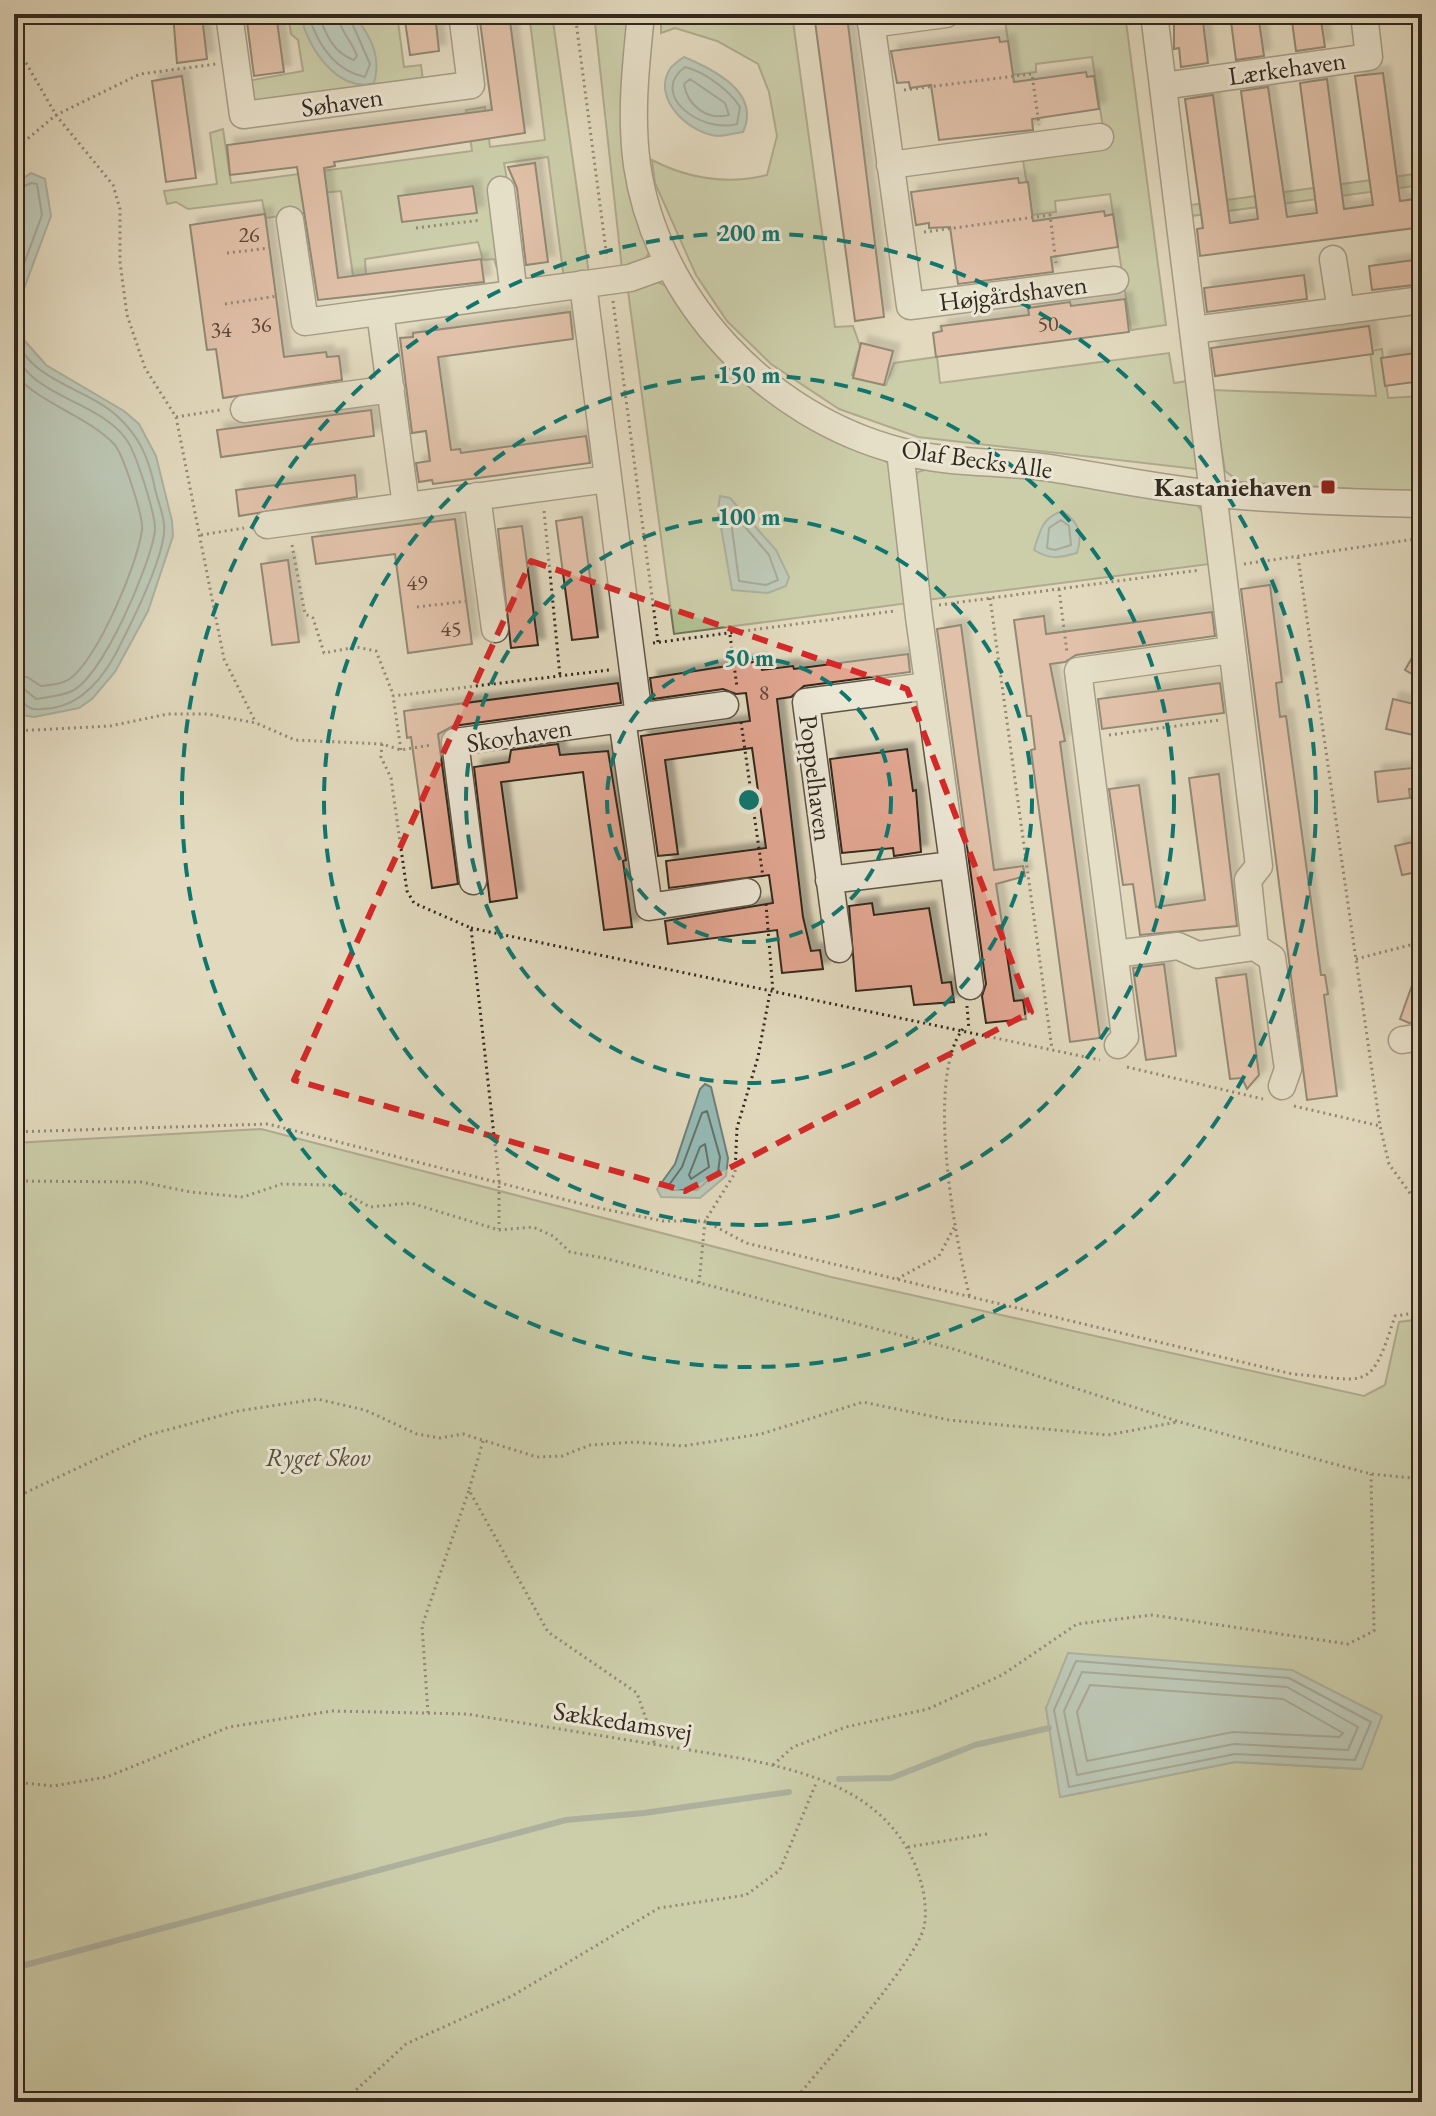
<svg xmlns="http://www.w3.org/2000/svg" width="1436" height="2116" viewBox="0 0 1436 2116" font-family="'EB Garamond',serif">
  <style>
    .green { fill: #b1c093; stroke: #727458; stroke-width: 2; fill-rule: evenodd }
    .water { fill: #95bab5; stroke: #6d8079; stroke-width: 2 }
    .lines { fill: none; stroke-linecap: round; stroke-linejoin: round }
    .shore { stroke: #64726a; stroke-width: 2 }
    .stream { stroke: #6d8079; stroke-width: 6 }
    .building { fill: #e1a590; stroke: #32291e; stroke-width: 2; filter: url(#shadow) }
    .minor-casing { stroke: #5e5546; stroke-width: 29 }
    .path { stroke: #32291e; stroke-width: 3; stroke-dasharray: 2 4; stroke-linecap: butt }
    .minor { stroke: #ece6d5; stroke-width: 26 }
    .marked { fill: none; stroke: #d62828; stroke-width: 6; stroke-dasharray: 16 10; stroke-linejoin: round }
    .ring { fill: none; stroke: #0f766e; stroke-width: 4; stroke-dasharray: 14 10 }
    .poi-dot { fill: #8f2418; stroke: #ece6d5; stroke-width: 3 }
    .labels { text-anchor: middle; stroke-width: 6; stroke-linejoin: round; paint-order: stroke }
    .number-label { font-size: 22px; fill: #5e483a }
    .street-label { font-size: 26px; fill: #32291e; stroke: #ece6d5 }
    .poi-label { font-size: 26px; font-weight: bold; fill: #32291e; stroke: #ece6d5; text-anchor: end }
    .park-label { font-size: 26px; font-style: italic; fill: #524f3b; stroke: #ece6d5 }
    .centre { fill: #0f766e; stroke: #ece6d5; stroke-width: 4 }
    .ring-label { font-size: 24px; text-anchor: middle; font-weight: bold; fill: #0f766e; stroke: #ece6d5; stroke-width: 6; stroke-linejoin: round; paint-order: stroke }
  </style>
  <defs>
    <filter id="shadow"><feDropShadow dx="7" dy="-7" stdDeviation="2" flood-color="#0004"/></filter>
  </defs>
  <rect width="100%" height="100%" fill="#e2d9be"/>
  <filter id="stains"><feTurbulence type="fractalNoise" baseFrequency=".0025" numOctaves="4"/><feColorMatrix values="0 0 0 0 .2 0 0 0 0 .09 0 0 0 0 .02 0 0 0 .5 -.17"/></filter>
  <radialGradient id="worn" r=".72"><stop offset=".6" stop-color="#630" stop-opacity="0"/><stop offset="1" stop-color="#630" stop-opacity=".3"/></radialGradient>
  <path class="green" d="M288 14H397L404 67 421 65 423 81 252 103 247 81 303 71 298 40 291 34Z
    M529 14H552L589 274 564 279 548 157 504 163 508 185 506 268H497L494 259 483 260 478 242 365 259 366 275 353 276 341 191 303 195 304 213 266 218 262 200 188 209 176 202 167 204 164 191 217 184 210 133 223 129 231 183 472 151 466 110 485 107 490 147 545 140Z
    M594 14H630L651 250 641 265 622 269Z
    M661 14H792L835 327 853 326 860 346 852 375 886 385 894 363 937 357 940 383 1169 353 1174 383 1195 380 1203 460 1196 469 918 437 839 409 771 364 727 321 696 275 655 183 652 160C689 179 726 185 767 175L777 136 769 92 758 64 717 41 675 28 661 33Z
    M1004 14H1125L1166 325 1131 330 1110 194 1055 201 1056 212 1032 215 1022 155 1106 147 1092 57 1036 64V72L1013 75Z
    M1422 173V185L1191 216 1190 205Z
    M657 282 667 286 692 325 748 386 810 429 876 454 889 464 909 603 674 634 628 291Z
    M1382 349 1388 398 1422 396V493L1240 482 1225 471 1212 390 1376 396 1370 351Z
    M931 468 1102 484 1194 501 1206 516 1210 564 927 600 910 485 918 472Z
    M261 1129 831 1277 1364 1396 1385 1385 1399 1322 1422 1319V2102H14V1143ZM1046 1708 1362 1769 1235 1762 1061 1797Z"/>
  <path class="water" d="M301 14H354C370 36 382 56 374 83 338 94 305 45 301 14Z
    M684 57C715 70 761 93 743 132 735 133 725 136 718 136 690 134 651 99 670 69 672 65 680 60 684 57Z
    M31 173 45 179 51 216 19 302 24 340 46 365 124 411 139 424 156 456 172 521 173 536 148 611 115 672 92 699 79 708 34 717 22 715 14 700V185Z
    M720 496 730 498 776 550 789 577 786 586 768 593 732 590 718 510Z
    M1063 511C1079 523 1083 534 1077 553 1059 558 1050 560 1034 550 1040 531 1042 517 1063 511Z
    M705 1084 711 1087 728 1158 726 1176 700 1198 661 1197 657 1189 675 1164 700 1089Z
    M1068 1653 1292 1670 1382 1716 1362 1769 1235 1762 1060 1797 1046 1708Z"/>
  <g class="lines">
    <path class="shore" d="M308 14C317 43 333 70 365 77L370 64 348 14
      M318 14C326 34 333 53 354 60L357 56C352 41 339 30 338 14
      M685 67C705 72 729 90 740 107L737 124C701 134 648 94 685 67Z
      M690 79 725 103 729 115C707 121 687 105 684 84Z
      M14 191 31 183 37 184 42 215 14 291
      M14 328C21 380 85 386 117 416 138 435 148 456 154 484 156 497 163 511 164 525 167 554 129 628 115 655 98 686 72 712 34 709 24 708 24 699 14 698
      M14 357C21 364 27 373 35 379 62 401 105 410 126 439 136 452 156 516 155 531 150 566 103 676 72 691 62 696 48 697 36 699L24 689 14 688
      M14 374C42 405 86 415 114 444 123 453 144 519 142 530 137 566 99 655 71 678 63 684 51 685 41 686L27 677 14 676
      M730 514 735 515 769 555 778 580 766 585 739 581Z
      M1061 520 1069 526 1071 545 1055 550 1047 548 1049 528Z
      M707 1111 720 1157 718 1172 697 1190H671L669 1185 682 1167 702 1113Z
      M705 1144 709 1167 691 1179 689 1175 700 1147Z
      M1076 1661 1289 1678 1371 1722 1355 1760 1235 1754 1069 1787 1054 1710Z
      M1082 1672 1287 1687 1358 1727 1348 1750 1234 1744 1077 1775 1064 1711Z
      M1090 1685 1283 1699 1343 1733 1339 1737 1233 1732 1087 1761 1077 1712Z"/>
    <path class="stream" d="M839 1779 891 1778 975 1745 1049 1728
      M14 1968 566 1820 644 1813 789 1792"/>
  </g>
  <path class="building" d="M173 14 202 16 207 59 177 63Z
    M246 14H276L284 72 254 76Z
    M404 14H435L439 51 410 55Z
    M479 14H509L525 133 334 162 335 166 324 168 338 278 481 259 484 282 318 300 297 167 230 175 227 145 492 110Z
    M814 14 847 16 884 317 855 321Z
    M1174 14H1202L1208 63 1181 67 1179 48 1174 49Z
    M1230 14H1258L1264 56 1236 60Z
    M1291 14H1320L1325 47 1296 51Z
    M999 37 1000 42 1008 41 1014 82 1086 72 1087 77 1094 76 1099 109 1032 119 1033 130 939 140 931 85 910 88 909 82 897 83 891 51Z
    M1383 73 1400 201 1422 198V227L1200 256 1197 229 1203 228 1185 99 1213 95 1230 223 1258 219 1241 91 1268 87 1287 217 1317 213 1300 83 1327 79 1344 209 1373 205 1355 76Z
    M182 76 196 178 166 182 152 81Z
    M535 163 548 262 526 265 517 188 508 167Z
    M1018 178 1019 183 1028 182 1033 221 1104 211 1105 216 1113 214 1118 247 1051 257 1053 272 958 284 950 227 929 228V223L916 225 911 192Z
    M473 186 477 213 402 222 398 196Z
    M265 214 284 357 326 352 327 357 339 356 342 380 223 398 216 349 207 350 190 225Z
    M1422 259V284L1372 290 1369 266Z
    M1304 275 1307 299 1207 312 1204 288Z
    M1125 299 1129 332 936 357 933 333 942 331 941 326 1029 315 1028 308 1070 302 1071 306Z
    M570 312 573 339 438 357 451 450 460 449 461 453 586 436 590 463 433 484 432 480 419 482 416 463 430 461 426 431 412 433 400 338 413 337V333Z
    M1369 326 1373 354 1215 376 1211 348Z
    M861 343 893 351 884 385 853 378Z
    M1422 352V381L1385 386 1381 358Z
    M371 410 374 436 221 457 217 430Z
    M355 475 357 497 239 516 236 490Z
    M582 517 598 637 572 640 556 521Z
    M455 519 472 644 408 653 395 554 316 564 312 537Z
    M522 526 538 645 511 648 498 529Z
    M288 560 299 642 272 645 261 564Z
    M1270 585 1282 682 1276 683 1280 717 1286 716 1321 975H1325L1328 994 1324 995 1337 1096 1307 1100 1241 589Z
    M1212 612 1215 636 1076 655 1065 662 1050 664 1065 741 1060 742 1100 1038 1070 1042 1031 750 1035 749 1031 716H1027L1014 620 1044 616 1046 634Z
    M961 625 994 870 1023 866 1025 876 996 884 1014 1001 1023 1000 1026 1019 986 1023 982 996 986 984 937 629Z
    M1422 640V680L1405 670Z
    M908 654 910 672 804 686 791 697 777 699 803 917 811 951 820 950 823 969 782 973 777 930 668 944 665 921 773 903 769 875 669 888 666 861 766 848 752 748 665 760 678 854 658 856 641 736 750 721 746 693 736 694 723 689 653 699 650 678 760 661 762 670 793 666 794 669Z
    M618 683 621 703 453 726 438 734 458 884 432 888 411 737 407 738 404 711Z
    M1220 683 1224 713 1102 729 1098 699Z
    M1393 699 1422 706 1418 736 1386 729Z
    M558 744 560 755 608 751 626 860 623 861 632 927 604 930 583 772 501 782 517 898 490 902 474 767 509 762 511 750Z
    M907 749 913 791 916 790 921 852 894 856 893 848 842 853 830 759Z
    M1412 768 1414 789H1409L1410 798 1378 802 1375 772Z
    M1219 774 1237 926 1140 935 1133 884 1123 885 1109 789 1139 785 1156 907 1205 900 1189 778Z
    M1422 840V871L1402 875 1395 846Z
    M872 903 874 915 929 908 942 983 951 982 954 1002 914 1005 911 986 856 991 849 906Z
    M1420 963 1422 1017 1421 1021 1409 1023 1400 1019Z
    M1164 964 1176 1056 1146 1060 1133 968Z
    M1246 974 1259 1075 1247 1089 1242 1078 1230 1079 1216 978Z"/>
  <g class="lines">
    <g class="minor-casing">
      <path id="minor" d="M229 14 243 115 471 85 462 14
        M641 14C636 64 630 114 637 165 657 301 768 417 900 451 949 464 1000 461 1050 468 1105 477 1161 489 1217 494 1285 500 1354 503 1422 504
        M870 14 910 306 1115 280
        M1154 14 1259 866 1248 880 1255 947 1272 958 1288 1069 1282 1086
        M871 24 946 14
        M1163 86 1369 57 1364 14
        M890 165 1100 137
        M501 190 514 294
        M290 220 305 322 630 278 669 264
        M1333 259 1341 311
        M583 284 639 717
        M380 312 406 506
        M1194 330 1422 300
        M244 409 391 389
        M900 451 919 617 970 986
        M477 496 495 629
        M267 525 608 479
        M622 719 649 907 747 892
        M829 880 952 865
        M473 881 455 742 725 705
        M839 949 806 702 928 686
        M1115 954 1178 946 1198 955 1255 947
        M1402 1040 1422 1037
        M1118 1045 1125 1037 1078 671 1231 650"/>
    </g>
    <path class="path" d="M575 14 607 258
      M14 42 56 115 113 185 120 209V262L127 315 145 368 176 417 224 659 256 723
      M904 90 1032 74 1039 125
      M14 150 56 115 140 74 216 64
      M416 228 481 220
      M924 232 1050 215 1056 263
      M227 253 270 248
      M613 301 658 642
      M225 304 277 296
      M176 417 220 410
      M544 511 560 676
      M201 535 244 528
      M292 545 305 614 313 618 324 653 356 647 376 651 393 694
      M1298 557 1380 1126 1389 1164 1422 1210
      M1244 564 1422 538
      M1059 589 1067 653
      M990 598 1052 1049
      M939 605 1200 570
      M417 607 467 601
      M730 635 737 687
      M653 643 895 611
      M741 722 763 877
      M14 731 110 726 168 714H208L256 723 295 740 382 744 401 750 431 745
      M1109 735 1220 720
      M382 744 381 757 391 778 407 891 414 903 471 928 499 1181V1229
      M401 750 393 696 609 670
      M766 904 773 992
      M471 928 1100 1060
      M1356 959 1422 942
      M967 1006 969 1030
      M963 1029C925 1077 955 1239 970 1298
      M1127 1067 1263 1099
      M1294 1106 1380 1126
      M14 1132 268 1124 594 1207 663 1221H705L746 1243 1292 1374C1369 1380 1370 1394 1395 1316L1422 1312
      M14 1181 141 1182 191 1192 243 1197 282 1184 329 1185 370 1207 411 1203 499 1230 533 1227 553 1236 570 1252 604 1258 957 1350 1180 1422 1371 1474 1422 1479
      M897 1279 939 1256 956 1224
      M699 1283 705 1221 735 1173 737 1128 758 1057 770 992
      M483 1441 469 1490 548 1632 637 1693 655 1745
      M14 1498 148 1435 238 1411 317 1399 365 1410 417 1434 440 1438 463 1434 537 1457 562 1456 590 1445 635 1442 683 1446 761 1434 863 1402 949 1420 1108 1435 1177 1422
      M428 1713 422 1626 469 1490
      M773 1765 793 1747 846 1727 928 1709 1002 1675 1077 1624 1152 1615 1348 1644 1374 1631 1371 1474
      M14 1782 53 1786 107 1777 229 1727 332 1711 467 1714 745 1759C817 1774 887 1795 916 1867 923 1885 928 1908 924 1927 916 1962 820 2068 793 2102
      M908 1847 987 1834
      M343 2102 406 2044 512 1996 659 1908 746 1895 780 1870 817 1781"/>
    <use href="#minor" class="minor"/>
  </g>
  <path d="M0 0H1436V2116H0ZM531 561 907 689 1031 1012 685 1191 294 1080Z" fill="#e2d9be" fill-opacity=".55" fill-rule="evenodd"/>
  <path class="marked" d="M531 561 907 689 1031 1012 685 1191 294 1080Z"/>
  <g class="ring">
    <circle cx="749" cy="800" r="142"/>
    <circle cx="749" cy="800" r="283"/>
    <circle cx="749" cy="800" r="425"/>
    <circle cx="749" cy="800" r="567"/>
  </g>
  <rect class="poi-dot" x="1320" y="479" width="16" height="16" rx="4"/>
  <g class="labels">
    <g class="number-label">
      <text x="249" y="242">26</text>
      <text x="1048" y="331">50</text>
      <text x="261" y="332">36</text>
      <text x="221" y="337">34</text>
      <text x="417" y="590">49</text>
      <text x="451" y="636">45</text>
      <text x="764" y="700">8</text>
    </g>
    <g class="street-label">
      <text transform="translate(1287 68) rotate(-8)" y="9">Lærkehaven</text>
      <text transform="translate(342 102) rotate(-8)" y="9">Søhaven</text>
      <text transform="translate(1013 293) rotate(-7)" y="9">Højgårdshaven</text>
      <text transform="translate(977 459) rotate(8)" y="9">Olaf Becks Alle</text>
      <text transform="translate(519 735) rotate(-9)" y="9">Skovhaven</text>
      <text transform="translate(816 778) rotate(83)" y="9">Poppelhaven</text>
      <text transform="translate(623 1721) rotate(9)" y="9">Sækkedamsvej</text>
    </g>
    <g class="poi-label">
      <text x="1312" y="496">Kastaniehaven</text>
    </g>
    <g class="park-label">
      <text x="318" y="1466">Ryget Skov</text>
    </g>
  </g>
  <circle cx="749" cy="800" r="12" class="centre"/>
  <g class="ring-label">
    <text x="749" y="241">200 m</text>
    <text x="749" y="383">150 m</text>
    <text x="749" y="525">100 m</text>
    <text x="749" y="666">50 m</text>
  </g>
  <rect width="1436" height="2116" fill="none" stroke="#e2d9be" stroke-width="48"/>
  <rect x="16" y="16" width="1404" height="2084" fill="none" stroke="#32291e" stroke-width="4"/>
  <rect x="24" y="24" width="1388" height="2068" fill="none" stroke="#32291e" stroke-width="2"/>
  <rect width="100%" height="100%" filter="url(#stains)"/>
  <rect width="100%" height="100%" fill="url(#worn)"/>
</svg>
